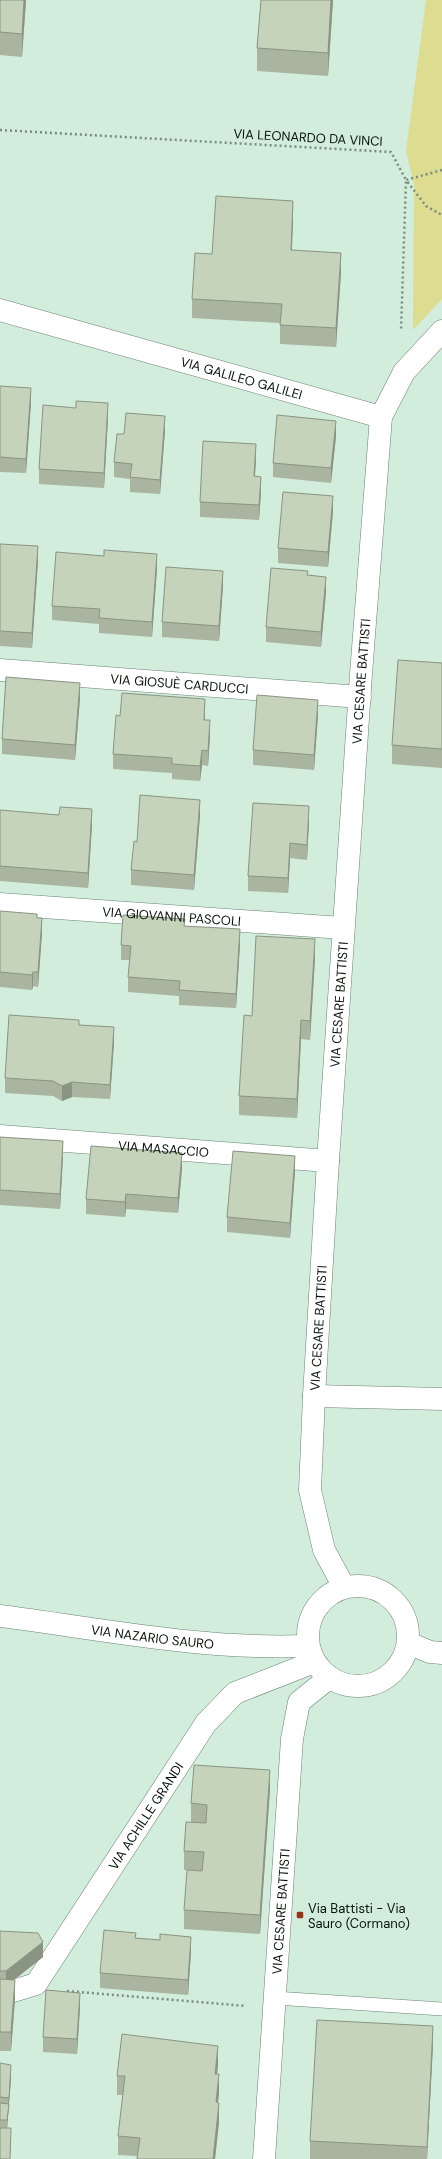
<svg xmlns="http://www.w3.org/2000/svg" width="442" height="2159" viewBox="0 0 442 2159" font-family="'DM Sans',sans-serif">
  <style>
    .green { fill: #dddc91 }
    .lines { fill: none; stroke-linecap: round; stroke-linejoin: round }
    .service-casing { stroke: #6a8373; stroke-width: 14 }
    .minor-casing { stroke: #6a8373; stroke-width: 23 }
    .tertiary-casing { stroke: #6a8373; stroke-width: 23 }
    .path { stroke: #788b7e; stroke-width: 2.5; stroke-dasharray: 2 3; stroke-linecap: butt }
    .service { stroke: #fff; stroke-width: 13 }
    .minor { stroke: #fff; stroke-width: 22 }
    .tertiary { stroke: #fff; stroke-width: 22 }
    .wall { fill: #a9b5a0 }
    .shaded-wall { fill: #899482 }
    .building { fill: #c4d3ba; stroke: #899482 }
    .poi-dot { fill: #99301a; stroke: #d2eddb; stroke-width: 1.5 }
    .labels { text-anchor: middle; stroke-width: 3; stroke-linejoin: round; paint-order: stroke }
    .street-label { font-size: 13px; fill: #09130d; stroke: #d2eddb }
    .poi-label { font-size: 13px; fill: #09130d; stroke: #d2eddb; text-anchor: start }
  </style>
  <rect width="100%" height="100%" fill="#d2eddb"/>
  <path class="green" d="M426 0H442V299L413 330 414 184 406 151Z"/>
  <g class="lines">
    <g class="service-casing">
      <path id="service" d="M275 1998 442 2009"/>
    </g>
    <g class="minor-casing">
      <g id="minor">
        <path id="s1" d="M0 310 381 417"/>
        <path id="s2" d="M0 670 360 697"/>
        <path id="s3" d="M0 904 342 928"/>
        <path id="s4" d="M0 1136 328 1161"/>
        <path d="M314 1396 442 1399"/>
        <path id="s5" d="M344 1587 324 1550 310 1490 314 1396 328 1161 361 674 381 417 404 372 442 331"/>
        <path id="s6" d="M0 1991 10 1992 36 1984 206 1723 235 1693 314 1662"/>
        <path id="s7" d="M264 2159 292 1739 299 1702 329 1678"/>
      </g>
    </g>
    <g class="tertiary-casing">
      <g id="tertiary">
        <circle cx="358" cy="1636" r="50"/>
        <path id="s8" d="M0 1616C101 1629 204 1650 306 1646"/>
        <path d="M408 1643 430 1652 442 1653"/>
      </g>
    </g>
    <path class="path" d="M0 130 391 152 406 180 401 330
      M442 170 406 180 426 206 442 215
      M67 1991 246 2006"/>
    <use href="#service" class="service"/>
    <use href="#minor" class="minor"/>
    <use href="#tertiary" class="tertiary"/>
  </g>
  <path class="wall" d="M0 0H26L22 57 0 55Z
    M261 0H333L328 76 257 71V48Z
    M293 220 292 250 341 272 336 347 280 344V323L192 318V299L212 254Z
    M0 386 31 403 26 473 0 472Z
    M108 418 104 488 39 484V469Z
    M165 431 160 494 130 492V479L114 477V462L124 434Z
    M336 436 331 483 273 477V463Z
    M256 459 255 476 261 492 259 520 200 517V502Z
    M333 511 328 567 278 563V548Z
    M0 544 38 561 32 648 0 646Z
    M157 569 152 637 99 633V624L52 620V606Z
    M308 575 326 592 321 647 266 642V627Z
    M223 586 219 641 162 637V622Z
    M442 663V768L392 764V745Z
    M80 698 75 760 2 754V739Z
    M205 714V720L210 735 208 766 202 765 200 781 172 779V773L113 769V754Z
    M318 715 314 770 253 765V750Z
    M0 810 92 824 88 888 0 881Z
    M200 815 194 890 131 885V870L137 842Z
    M309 821 307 860 290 858 288 893 248 891V876Z
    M0 911 37 918 42 933 38 987 33 986 32 990 0 987Z
    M185 926 240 944 236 1008 179 1005V996L128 992V977L130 960H121V945Z
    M315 958 310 1040 301 1039 297 1118 239 1115V1096L252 1016Z
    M79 1025 114 1042 110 1099 72 1097 62 1101 53 1096 5 1093V1078Z
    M0 1137 63 1156 60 1209 0 1205Z
    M182 1168 178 1213 126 1209 125 1217 86 1214V1199Z
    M295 1171 290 1238 227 1232V1217Z
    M270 1789 260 1934 184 1929V1910L202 1871 184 1870V1851L191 1822V1803Z
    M0 1931 43 1957 14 1980 15 1999 11 2051H0Z
    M136 1938 191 1952 188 1995 100 1988V1973Z
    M80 2007 77 2054 43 2052V2037Z
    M433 2045 427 2159H310V2141Z
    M0 2063 11 2079 7 2128 11 2143 10 2159H0Z
    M218 2065 217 2074 219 2093 218 2103 219 2122 215 2159H137L138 2156 118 2155V2136L123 2095H117V2076Z"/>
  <path class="shaded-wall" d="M24 0H26L22 57V34Z
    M331 0H333L328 76V53Z
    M293 201V220L291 269V250Z
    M341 253V272L336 347V328Z
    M31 388V403L26 473V459Z
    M108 403V418L104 488V473Z
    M165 416V431L160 494V480Z
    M336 421V436L331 483V468Z
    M256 444V459L254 491V476Z
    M261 477V492L259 520V505Z
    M333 496V511L328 567V552Z
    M38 546V561L32 648V633Z
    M157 554V569L152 637V622Z
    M223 571V586L219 641V626Z
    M326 577V592L321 647V632Z
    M80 683V698L75 760V745Z
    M205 699V714L204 734V720Z
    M318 700V715L314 770V755Z
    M210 720V735L208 766V751Z
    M202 750V765L200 781V766Z
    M200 800V815L194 890V875Z
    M309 806V821L307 860V845Z
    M92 809V824L88 888V873Z
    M290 843V858L288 893V878Z
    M42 918V933L38 987V972Z
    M240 929V944L236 1008V994Z
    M315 939V958L310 1040V1021Z
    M33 972V986L32 990V975Z
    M301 1020V1039L297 1118V1099Z
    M114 1027V1042L110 1099V1085Z
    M72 1082V1097L62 1101V1086Z
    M63 1141V1156L60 1209V1194Z
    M182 1153V1168L178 1213V1198Z
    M295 1156V1171L290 1238V1223Z
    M126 1194V1209L125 1217V1202Z
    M270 1770V1789L260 1934V1915Z
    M191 1937V1952L188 1995V1980Z
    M43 1942V1957L6 1986V1971Z
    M15 1980V1999L11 2051V2032Z
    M80 1993V2007L77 2054V2039Z
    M433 2026V2045L427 2159V2147Z
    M218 2046V2065L215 2093V2074Z
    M11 2065V2079L7 2129V2120Z
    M219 2074V2093L216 2121V2102Z
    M219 2103V2122L215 2159H213Z"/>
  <path class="building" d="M0 0H24L22 34 0 32Z
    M261 0H331L328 53 257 48Z
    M216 196 293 201 291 250 341 253 336 328 280 325 282 304 192 299 195 253 212 254Z
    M0 386 31 388 26 459 0 457Z
    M76 401 108 403 104 473 39 469 43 405 76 408Z
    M126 413 165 416 160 480 130 477 132 464 114 462 117 434H124Z
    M277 415 336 421 331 468 273 463Z
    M203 441 256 444 254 476 261 477 259 505 200 502Z
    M283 492 333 496 328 552 278 548Z
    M0 544 38 546 32 633 0 631Z
    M104 550 157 554 152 622 99 618 100 609 52 606 56 552 104 556Z
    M166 567 223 571 219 626 162 622Z
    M271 568 308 571 307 575 326 577 321 632 266 627Z
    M398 660 442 663V749L392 745Z
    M6 677 80 683 75 745 2 739Z
    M122 693 205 699 204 720H210L208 751 202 750 200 766 172 764V758L113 754 116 715 120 716Z
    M257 695 318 700 314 755 253 750Z
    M140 795 200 800 194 875 131 870 134 841 137 842Z
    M253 803 309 806 307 845 290 843 288 878 248 876Z
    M60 807 92 809 88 873 0 866V810L59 815Z
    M0 911 37 914V918H42L38 972H33L32 975 0 972Z
    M123 915 185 919 184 926 240 929 236 994 179 990 180 981 128 977 131 946 121 945Z
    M256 936 315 939 310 1021 301 1020 297 1099 239 1096 244 1015 252 1016Z
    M9 1015 79 1020V1025L114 1027 110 1085 72 1082 62 1086 53 1081 5 1078Z
    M0 1137 63 1141 60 1194 0 1190Z
    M91 1146 182 1153 178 1198 126 1194 125 1202 86 1199Z
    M233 1151 295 1156 290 1223 227 1217Z
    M194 1765 270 1770 260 1915 184 1910 187 1870 202 1871 204 1852 184 1851 186 1822 206 1823 207 1805 191 1803Z
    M104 1930 136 1933 135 1938 160 1940V1934L191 1937 188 1980 100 1973Z
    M0 1931 38 1933 43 1942 6 1971H0Z
    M0 1979 15 1980 11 2032H0Z
    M46 1990 80 1993 77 2039 43 2037Z
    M317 2020 433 2026 427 2147 310 2141Z
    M122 2034 218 2046 215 2074H219L216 2102 219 2103 213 2159H137L140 2138 118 2136 125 2076H117Z
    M0 2063 11 2065 9 2098 0 2097Z
    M0 2103 9 2104 7 2120H0Z
    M0 2128H11L10 2159H0Z"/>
  <rect class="poi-dot" x="296" y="1911" width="8" height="8" rx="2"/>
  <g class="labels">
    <g class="street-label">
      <text transform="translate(308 137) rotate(3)" y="5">VIA LEONARDO DA VINCI</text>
      <text dy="5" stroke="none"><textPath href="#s1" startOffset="251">VIA GALILEO GALILEI</textPath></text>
      <text dy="5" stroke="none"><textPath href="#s5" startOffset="914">VIA CESARE BATTISTI</textPath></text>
      <text dy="5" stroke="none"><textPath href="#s2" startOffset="180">VIA GIOSUÈ CARDUCCI</textPath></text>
      <text dy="5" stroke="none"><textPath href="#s3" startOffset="172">VIA GIOVANNI PASCOLI</textPath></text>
      <text dy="5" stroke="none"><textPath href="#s5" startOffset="590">VIA CESARE BATTISTI</textPath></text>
      <text dy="5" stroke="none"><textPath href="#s4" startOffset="164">VIA MASACCIO</textPath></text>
      <text dy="5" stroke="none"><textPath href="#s5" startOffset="266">VIA CESARE BATTISTI</textPath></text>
      <text dy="5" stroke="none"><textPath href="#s8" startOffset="154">VIA NAZARIO SAURO</textPath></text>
      <text dy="5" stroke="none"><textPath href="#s6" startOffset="238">VIA ACHILLE GRANDI</textPath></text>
      <text dy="5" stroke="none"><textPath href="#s7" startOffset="248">VIA CESARE BATTISTI</textPath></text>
    </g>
    <g class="poi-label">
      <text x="308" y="1913">Via Battisti - Via<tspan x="308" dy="15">Sauro (Cormano)</tspan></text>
    </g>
  </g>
</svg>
